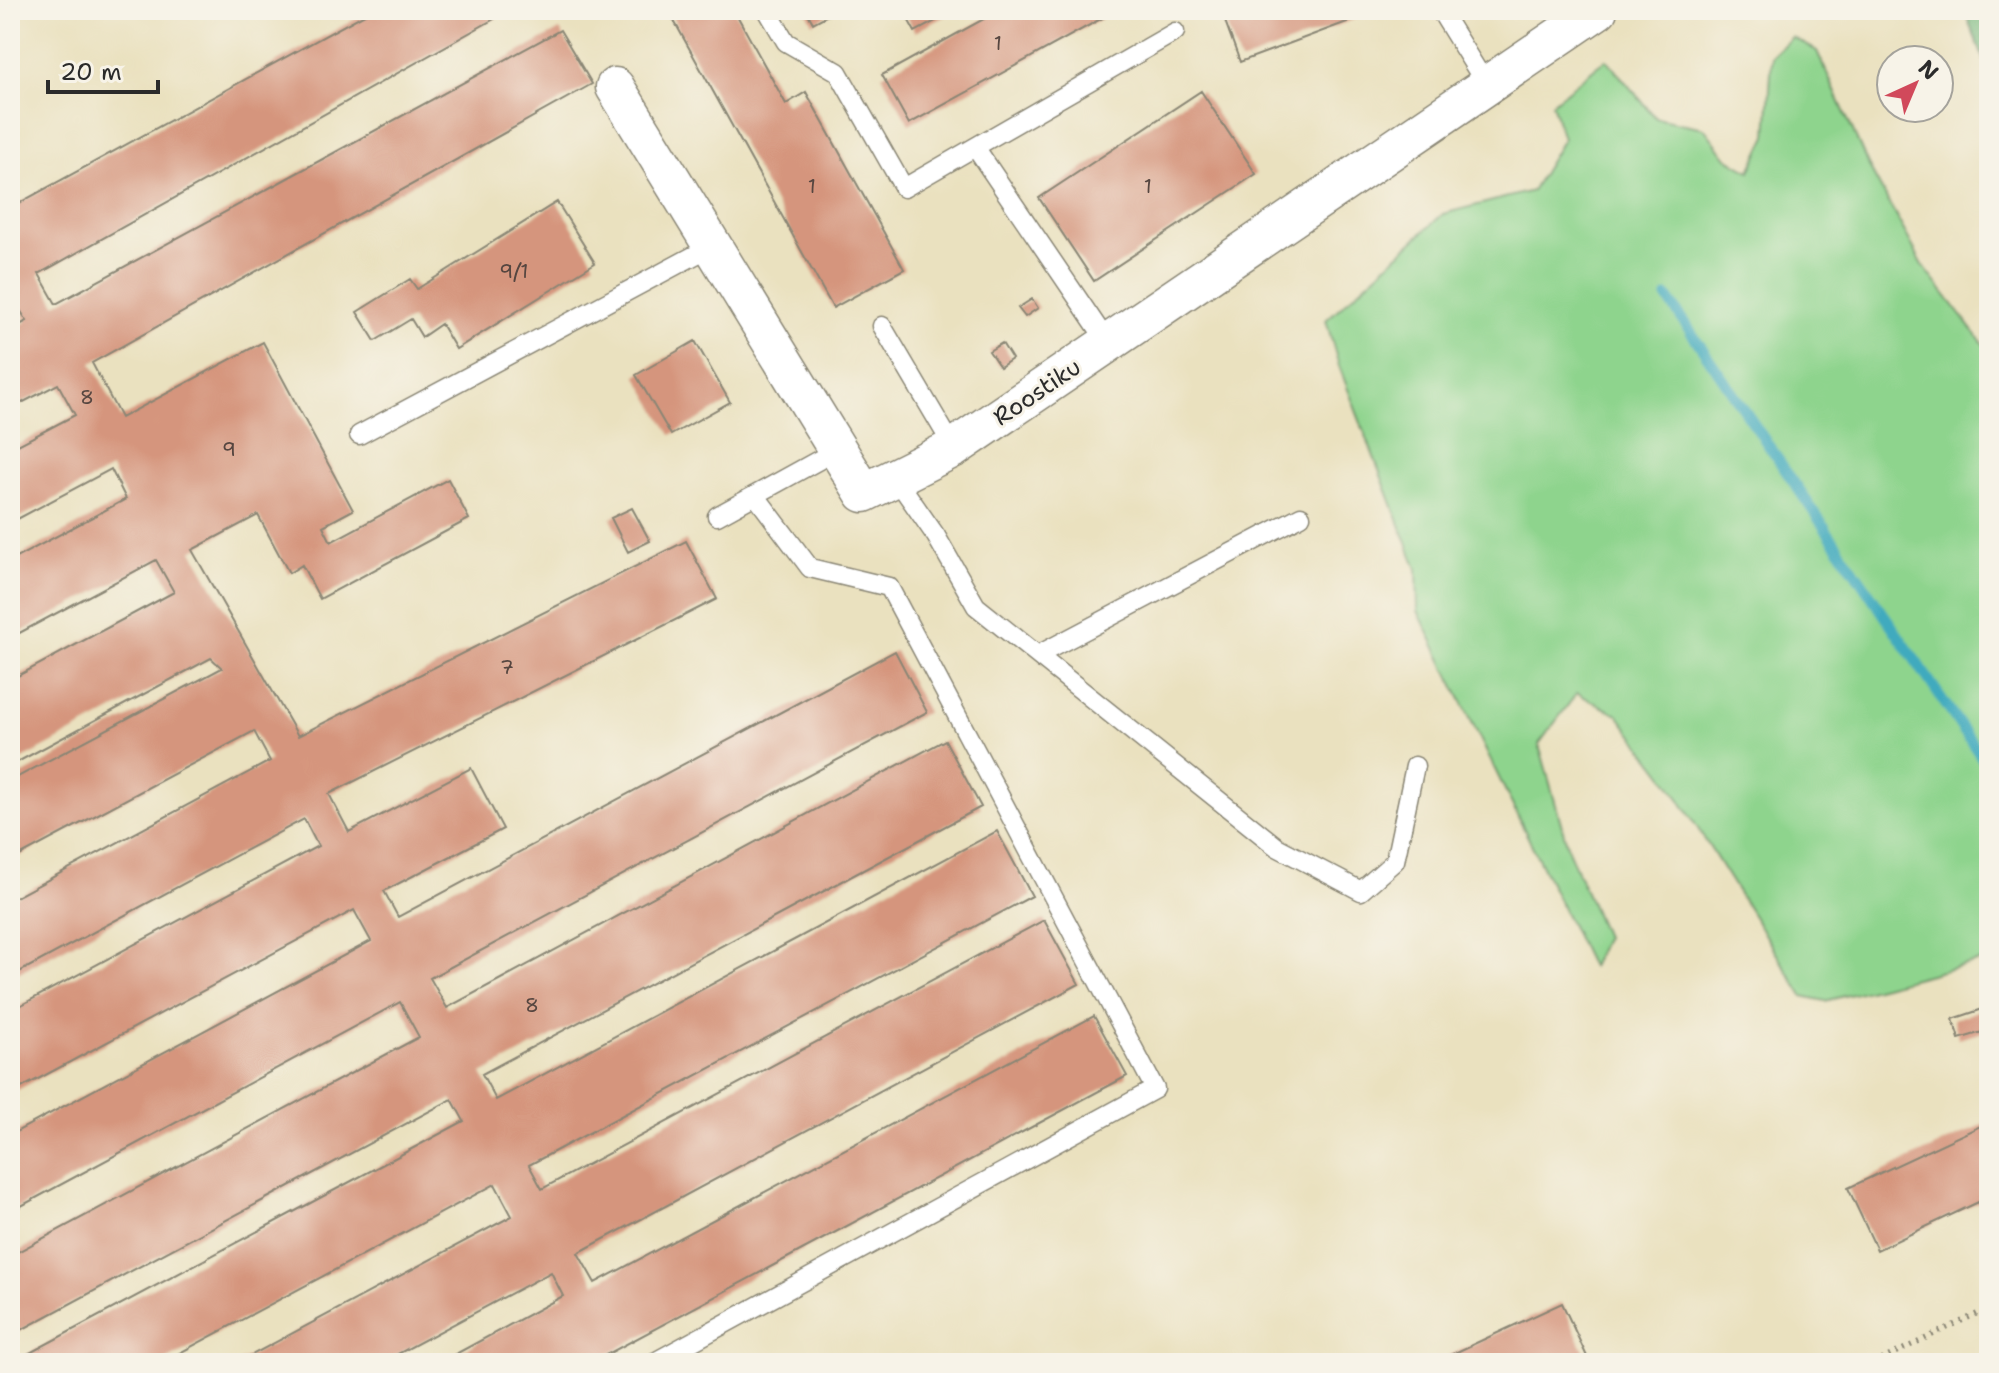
<svg xmlns="http://www.w3.org/2000/svg" width="1999" height="1373" viewBox="0 0 1999 1373" font-family="'Shantell Sans',sans-serif">
  <style>
    .green { fill: #8ed48d; stroke: #5c805c; stroke-width: 2 }
    .forest { fill: #72b678; stroke: #4e7052; stroke-width: 2 }
    .lines { fill: none; stroke-linecap: round; stroke-linejoin: round }
    .stream { stroke: #3faabe; stroke-width: 11 }
    .building { fill: #d5957d }
    .service-casing { stroke: #8a8675; stroke-width: 21 }
    .minor-casing { stroke: #8a8675; stroke-width: 41 }
    .path { stroke: #8a8675; stroke-width: 5; stroke-dasharray: 2 6; stroke-linecap: butt }
    .service { stroke: #fff; stroke-width: 18 }
    .minor { stroke: #fff; stroke-width: 38 }
    .labels { text-anchor: middle; stroke-width: 6; stroke-linejoin: round; paint-order: stroke }
    .number-label { font-size: 20px; fill: #564640 }
    .street-label { font-size: 24px; fill: #2b2b2b; stroke: #f7f3e8 }
  </style>
  <rect width="100%" height="100%" fill="#f7f3e8"/>
  <filter id="ink" filterUnits="userSpaceOnUse"><feTurbulence type="fractalNoise" baseFrequency=".0125" numOctaves="2"/><feDisplacementMap in="SourceGraphic" scale="16" xChannelSelector="R" yChannelSelector="G"/><feConvolveMatrix kernelMatrix="1 2 1 2 8 2 1 2 1" color-interpolation-filters="sRGB"/></filter>
  <filter id="wash" filterUnits="userSpaceOnUse"><feTurbulence type="fractalNoise" baseFrequency=".006" numOctaves="4" result="noise"/><feDisplacementMap in="SourceGraphic" scale="32" xChannelSelector="R" yChannelSelector="G"/><feGaussianBlur stdDeviation="1.8" result="paint"/><feColorMatrix in="noise" values="0 0 0 0 0 0 0 0 0 0 0 0 0 0 0 0 0 1.4 0 .05"/><feComposite in="paint" operator="in"/></filter>
  <g filter="url(#wash)">
    <rect width="100%" height="100%" fill="#eae1bf"/>
    <path class="green" d="M1792 37 1817 51 1868 165 1924 267 1989 351V959L1825 1001 1803 996 1670 784 1618 715 1577 693 1539 744 1569 852 1605 937 1591 967 1418 611 1417 569 1339 366 1326 320 1443 214 1532 191 1563 139 1552 103 1606 59 1656 118 1704 128 1727 158 1750 171 1767 136 1772 56Z"/>
    <path class="forest" d="M1964 10H1989V72Z"/>
    <g class="lines">
      <path class="stream" d="M1667 297 1989 768"/>
    </g>
    <g id="blocks">
      <path class="building" d="M372 10H510L39 274 56 304 560 30 592 84 92 363 121 418 263 342 353 510 323 526 331 542 448 479 469 519 320 599 302 565 289 573 258 515 192 550 298 736 686 541 717 599 329 794 349 832 471 768 503 829 384 891 398 917 895 651 927 712 430 978 447 1008 945 740 981 807 482 1074 496 1100 997 831 1032 896 529 1165 542 1189 1044 920 1079 984 578 1253 595 1283 1094 1016 1127 1076 591 1363H439L563 1296 551 1272 381 1363H237L512 1216 495 1184 161 1363H11L464 1121 452 1099 10 1336V1256L419 1037 400 1002 10 1212V1135L371 941 354 910 10 1094V1011L318 846 304 819 10 977V900L270 761 254 731 10 861V781L222 668 211 658 10 766V680L174 592 156 560 10 638V561L126 499 111 469 10 523V449L75 415 58 384 10 409V330L27 321 10 294V208Z
        M668 10H734L786 104 806 92 904 269 833 308Z
        M806 10H837L813 23Z
        M903 10H956L915 32Z
        M1000 10H1117L909 124 882 75Z
        M1221 10H1379L1240 62Z
        M1201 91 1256 174 1094 281 1039 198Z
        M557 202 595 263 456 349 441 324 422 337 411 319 375 341 357 312 410 279 417 289Z
        M1032 299 1038 308 1025 317 1018 308Z
        M695 341 730 402 671 435 636 375Z
        M1002 343 1012 359 1000 367 989 351Z
        M632 508 650 541 628 552 611 518Z
        M1989 1007V1030L1959 1039 1953 1019Z
        M1989 1122V1197L1877 1250 1848 1188Z
        M1562 1303 1590 1363H1433Z"/>
    </g>
  </g>
  <g filter="url(#ink)">
    <use href="#blocks" fill-opacity="0" stroke="#8a8675" stroke-width="2"/>
    <g class="lines">
      <g class="service-casing">
        <path id="service" d="M767 10 786 42 838 72 904 188 975 147
          M1440 10 1487 86
          M882 326 954 448
          M1108 343 975 147 1175 32
          M359 435 712 246
          M895 477 936 536 976 606 1277 847 1361 891 1395 861 1415 766
          M717 516 837 450
          M1038 655 1301 516
          M653 1363 1155 1089 889 587 810 568 755 495"/>
      </g>
      <g class="minor-casing">
        <path id="minor" d="M615 87 864 493 954 448 1598 10"/>
      </g>
      <path class="path" d="M1874 1363 1989 1308"/>
      <use href="#service" class="service"/>
      <use href="#minor" class="minor"/>
    </g>
  </g>
  <g class="labels">
    <g class="number-label">
      <text x="998" y="50">1</text>
      <text x="812" y="193">1</text>
      <text x="1148" y="193">1</text>
      <text x="514" y="278">9/1</text>
      <text x="87" y="404">8</text>
      <text x="229" y="456">9</text>
      <text x="507" y="674">7</text>
      <text x="532" y="1012">8</text>
    </g>
    <g class="street-label">
      <text transform="translate(1037 392) rotate(-34)" y="8">Roostiku</text>
    </g>
  </g>
  <rect width="1999" height="1373" fill="none" stroke="#f7f3e8" stroke-width="40"/>
  <g transform="translate(1915 84) rotate(44)"><circle r="38" fill="#f7f3e8" stroke="#a5a39c" stroke-width="2"/>
  <path d="M0-6L14 30L0 20L-14 30Z" fill="#d1495b"/>
  <text y="-12" font-size="22" font-weight="bold" text-anchor="middle" fill="#2b2b2b">N</text>
  </g>
  <path d="M48 80v12h110v-12" fill="none" stroke="#2b2b2b" stroke-width="4"/>
  <text x="60" y="80" font-size="24" fill="#2b2b2b" stroke="#f7f3e8" stroke-width="6" paint-order="stroke">20 m</text>
</svg>
